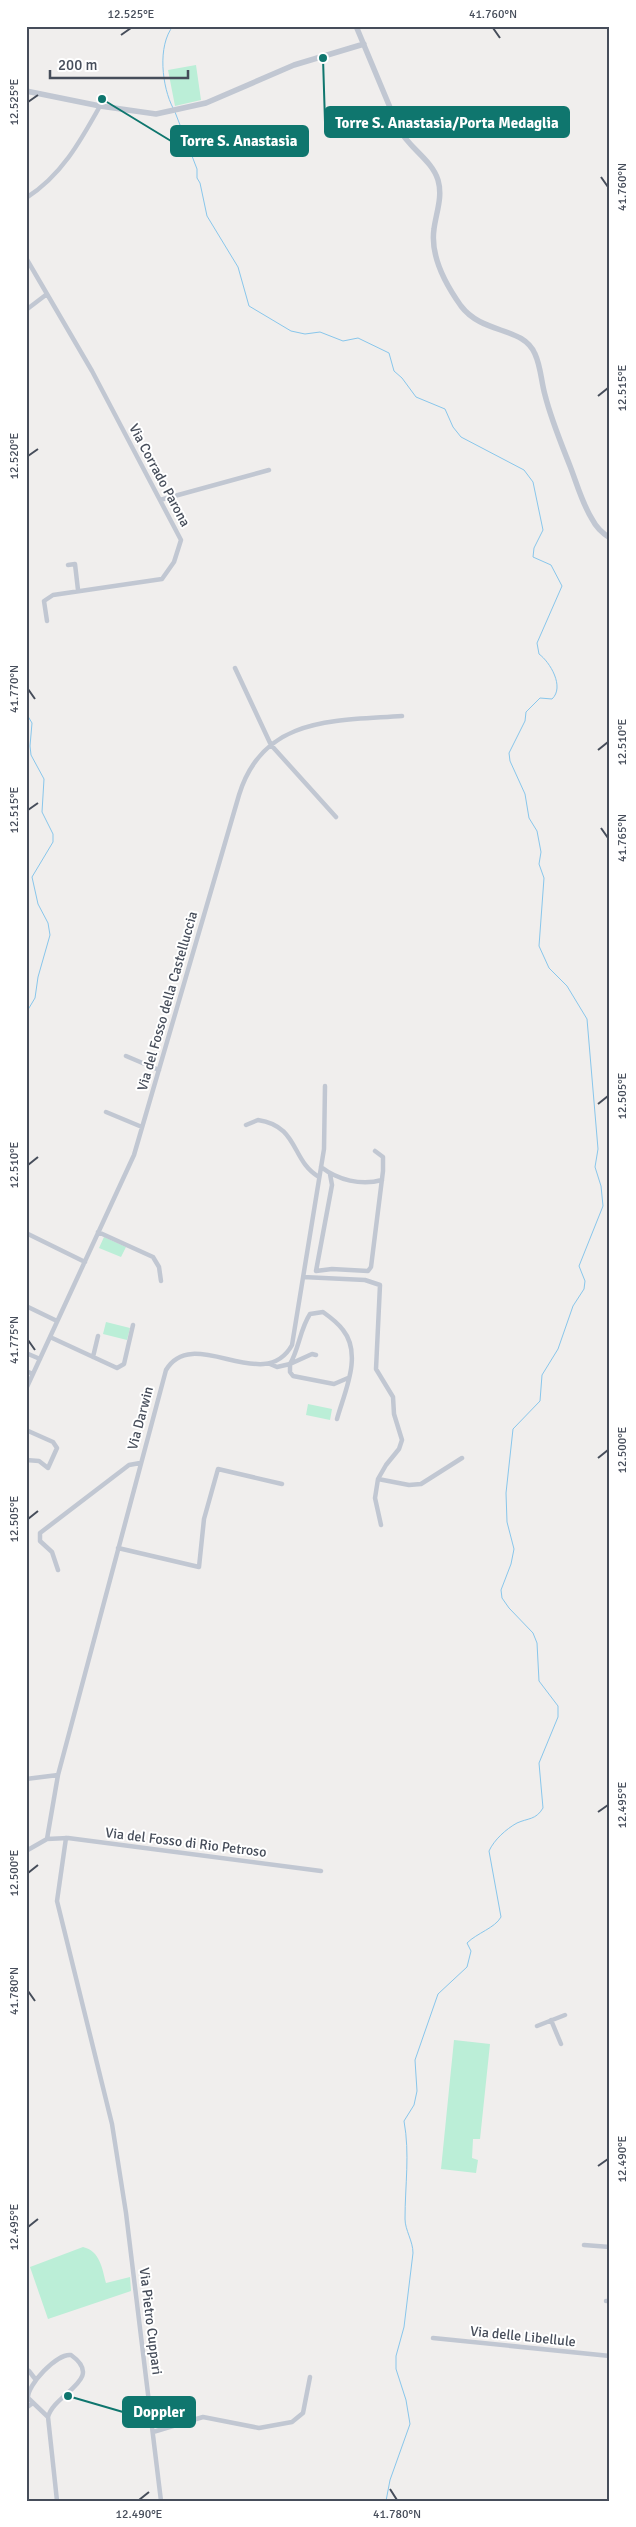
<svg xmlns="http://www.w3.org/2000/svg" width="636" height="2527" viewBox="0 0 636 2527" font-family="Signika,sans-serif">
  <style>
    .green { fill: #bbeed7 }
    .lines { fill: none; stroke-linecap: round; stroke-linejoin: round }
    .stream { stroke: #88c6eb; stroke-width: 1 }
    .minor { stroke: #c1c7d2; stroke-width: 4.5 }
    .tertiary { stroke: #c1c7d2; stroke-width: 5.5 }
    .ticks { fill: none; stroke: #464d5a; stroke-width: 2 }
    .labels { text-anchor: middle; stroke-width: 4; stroke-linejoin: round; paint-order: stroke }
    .street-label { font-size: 14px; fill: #464d5a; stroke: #fff }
    .leader { fill: none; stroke: #0f766e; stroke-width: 2 }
    .callout-dot { fill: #0f766e; stroke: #fff; stroke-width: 2 }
    .callout { fill: #0f766e; stroke: #0f766e; stroke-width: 2 }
    .callout-label { font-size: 15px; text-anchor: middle; font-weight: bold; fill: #fff }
    .neatline { fill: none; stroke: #464d5a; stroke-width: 2 }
    .ticks-label { font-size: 12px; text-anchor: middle; fill: #464d5a }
  </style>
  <rect width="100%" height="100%" fill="#f0eeed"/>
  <path class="green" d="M196 65 201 100 175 106 168 70Z
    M104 1237 126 1247 121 1257 99 1248Z
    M106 1322 130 1328 127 1340 103 1334Z
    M308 1404 332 1409 330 1420 306 1415Z
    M454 2040 490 2044 480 2139H473L472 2158 478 2160 476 2173 441 2169Z
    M83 2247C100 2251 102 2268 106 2283L130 2277 131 2291 48 2319 30 2267Z"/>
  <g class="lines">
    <path class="stream" d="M173 108C162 87 157 46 173 26
      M175 112 197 169V178L200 183 207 216 238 267 249 306 291 331 305 334 320 332 343 341 358 338 389 353 394 371 402 378 416 397 445 409 453 427 461 437 524 470 533 482 543 530 534 548 533 557 551 565 562 586 537 643 539 654C550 662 565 687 552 699L540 698 526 712 525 721 509 753 510 761 525 794 529 818 537 831 541 852 539 864 544 878 539 946 549 968 567 986 587 1019 598 1149 595 1167 601 1186 603 1206 579 1266 585 1281 584 1289 573 1306 558 1349 542 1375 540 1401 513 1429 506 1493 507 1522 514 1549 511 1564 501 1590 502 1598 509 1608 533 1633 537 1643 539 1681 558 1706V1717L539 1763 543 1808C536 1820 528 1818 517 1823 506 1829 494 1840 489 1851L501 1917C495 1928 477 1933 467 1943L471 1951 467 1967 438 1994 415 2060 417 2091 414 2105 404 2121C410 2154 405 2185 405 2219 405 2230 413 2241 413 2253L404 2327 396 2356V2369L406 2400 410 2424 390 2480 386 2501
      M26 713 32 723 30 746 31 755 44 779 42 812 53 834V842L32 877 38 904 48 923 50 935 38 977 35 998 26 1013"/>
    <path class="minor" d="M26 198C61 176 80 142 100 106
      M26 258 92 371 181 540 174 562 162 579 53 595 44 601 47 621
      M26 310 47 294
      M160 500 269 470
      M68 565 75 564 78 590
      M235 668 271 745 336 817
      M126 1056 159 1070
      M106 1112 142 1127
      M246 1125 258 1120C299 1126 291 1161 319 1177
      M321 1167C338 1180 361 1186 382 1180
      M330 1174 332 1185 316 1271 332 1269 368 1271 371 1267 383 1171V1157L375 1151
      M98 1232 153 1257 159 1267 161 1281
      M26 1233 85 1262
      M303 1277 365 1280 380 1285 376 1369 393 1397 394 1414 402 1440 399 1449 386 1465 378 1479 375 1498 381 1525
      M26 1306 57 1321
      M50 1337 117 1368 124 1364 133 1325
      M26 1353 40 1359
      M316 1355 312 1354 290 1364V1372L293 1376 334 1384 348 1378
      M93 1357 98 1336
      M270 1364 277 1367 290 1364C299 1349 300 1329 310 1314L323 1312C330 1317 338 1323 343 1330 363 1355 344 1393 337 1419
      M26 1371 33 1374
      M26 1389 134 1155 239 795C263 716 335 721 402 716
      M26 1430 53 1442 57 1448 48 1468 39 1461 26 1460
      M378 1479 409 1485 421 1484 462 1458
      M118 1548 199 1567 204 1519 218 1469 282 1484
      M58 1570 52 1552 40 1541V1533L129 1465 140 1463
      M26 1779 58 1775
      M66 1838 57 1901 112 2124 126 2213 161 2501
      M47 1839 58 1775 166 1370C193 1324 264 1396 292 1345L324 1149 325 1086
      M26 1851 47 1839 68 1838 321 1871
      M551 2020 561 2044
      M537 2026 565 2015
      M584 2245 610 2247
      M606 2301H610
      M433 2338 610 2356
      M29 2371 36 2380
      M26 2396 48 2417
      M28 2398C27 2385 57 2353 71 2355 106 2380 54 2393 48 2417L57 2501
      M26 2408 33 2403
      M153 2432 203 2417 259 2428 292 2422 303 2413 310 2377"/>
    <path class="tertiary" d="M356 26 399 129C409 148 432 160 438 180 443 197 436 213 434 229 430 256 446 285 461 306 483 335 523 326 535 354 541 367 541 381 545 395 551 419 561 443 570 466 577 484 582 503 592 519 596 527 602 533 610 538
      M26 91 100 106 156 114 206 103 294 65 364 44"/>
  </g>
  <path class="ticks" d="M493 28 500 38M121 35 131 28M28 102 38 95M601 177 608 187M598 396 608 388M28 456 38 449M28 689 35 699M598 750 608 742M28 810 38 803M601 828 608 838M598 1104 608 1096M28 1165 38 1157M28 1340 35 1350M598 1458 608 1450M28 1519 38 1511M598 1812 608 1805M28 1873 38 1865M28 1991 35 2001M598 2166 608 2159M28 2227 38 2219M390 2489 397 2500M139 2500 149 2492"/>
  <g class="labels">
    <g class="street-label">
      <text transform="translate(160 475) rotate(62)" y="5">Via Corrado Parona</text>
      <text transform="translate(167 1001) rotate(-74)" y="5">Via del Fosso della Castelluccia</text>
      <text transform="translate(140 1418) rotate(-75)" y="5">Via Darwin</text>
      <text transform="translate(186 1842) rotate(7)" y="5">Via del Fosso di Rio Petroso</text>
      <text transform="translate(151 2321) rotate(83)" y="5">Via Pietro Cuppari</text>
      <text transform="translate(523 2336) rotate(6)" y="5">Via delle Libellule</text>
    </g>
  </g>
  <path class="leader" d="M323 58L325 122M102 99L171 141M68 2396L123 2412"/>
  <g class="callout-dot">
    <circle cx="323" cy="58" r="5"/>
    <circle cx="102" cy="99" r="5"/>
    <circle cx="68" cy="2396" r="5"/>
  </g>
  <g class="callout">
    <rect x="325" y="107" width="244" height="30" rx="5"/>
    <rect x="171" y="126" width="137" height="30" rx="5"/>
    <rect x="123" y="2397" width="72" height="30" rx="5"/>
  </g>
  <g class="callout-label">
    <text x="447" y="128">Torre S. Anastasia/Porta Medaglia</text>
    <text x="239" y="146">Torre S. Anastasia</text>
    <text x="159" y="2417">Doppler</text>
  </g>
  <rect width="636" height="2527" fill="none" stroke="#ffffff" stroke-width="55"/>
  <path d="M50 70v8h138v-8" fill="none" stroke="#464d5a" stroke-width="2.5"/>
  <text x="58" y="70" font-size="15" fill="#464d5a" stroke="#ffffff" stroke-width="4" paint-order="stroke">200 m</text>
  <rect x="28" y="28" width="580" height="2472" class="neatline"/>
  <g class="ticks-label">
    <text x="131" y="18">12.525°E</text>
    <text x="493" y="18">41.760°N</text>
    <text transform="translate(14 102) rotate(-90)" y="4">12.525°E</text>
    <text transform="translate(622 187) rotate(-90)" y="4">41.760°N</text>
    <text transform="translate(622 388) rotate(-90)" y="4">12.515°E</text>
    <text transform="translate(14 456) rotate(-90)" y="4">12.520°E</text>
    <text transform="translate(14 689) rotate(-90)" y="4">41.770°N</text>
    <text transform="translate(622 742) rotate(-90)" y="4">12.510°E</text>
    <text transform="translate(14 810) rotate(-90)" y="4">12.515°E</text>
    <text transform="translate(622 838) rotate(-90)" y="4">41.765°N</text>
    <text transform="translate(622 1096) rotate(-90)" y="4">12.505°E</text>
    <text transform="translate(14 1165) rotate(-90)" y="4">12.510°E</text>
    <text transform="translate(14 1340) rotate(-90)" y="4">41.775°N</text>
    <text transform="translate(622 1450) rotate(-90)" y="4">12.500°E</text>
    <text transform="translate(14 1519) rotate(-90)" y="4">12.505°E</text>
    <text transform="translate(622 1805) rotate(-90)" y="4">12.495°E</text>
    <text transform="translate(14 1873) rotate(-90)" y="4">12.500°E</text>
    <text transform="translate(14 1991) rotate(-90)" y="4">41.780°N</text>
    <text transform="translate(622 2159) rotate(-90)" y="4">12.490°E</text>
    <text transform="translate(14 2227) rotate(-90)" y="4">12.495°E</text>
    <text x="139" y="2518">12.490°E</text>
    <text x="397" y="2518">41.780°N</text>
  </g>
</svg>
